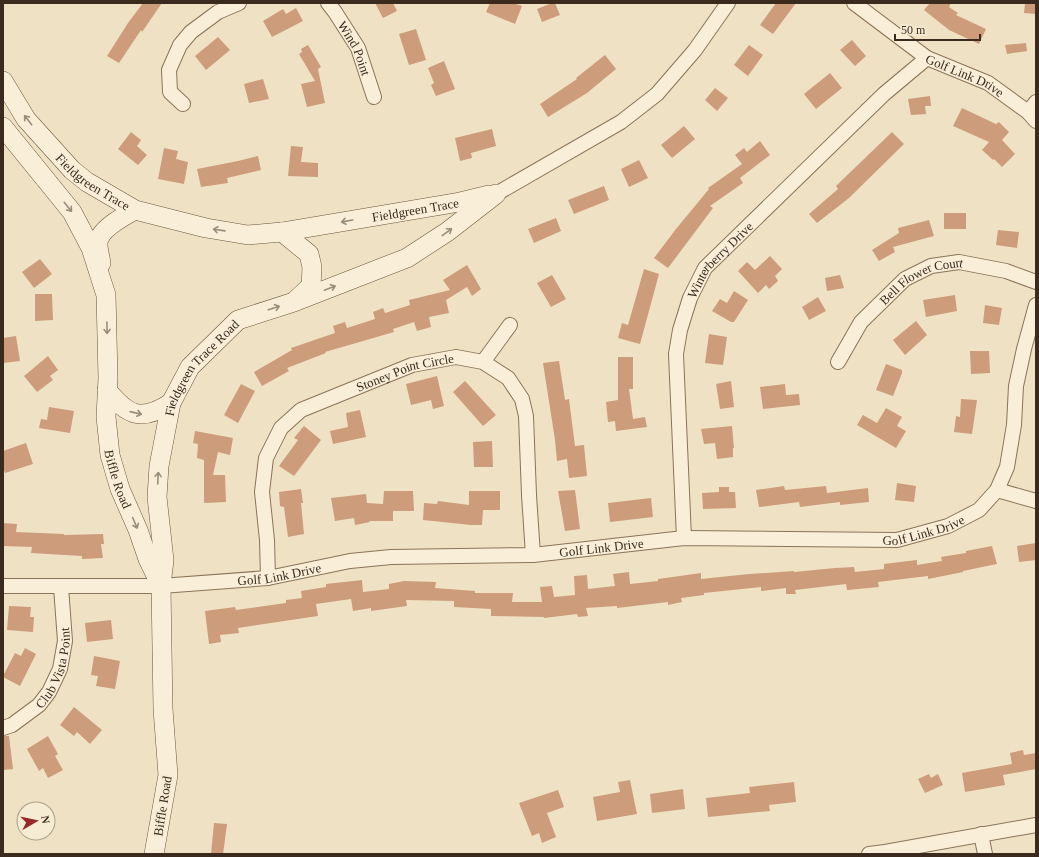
<svg xmlns="http://www.w3.org/2000/svg" width="1039" height="857" viewBox="0 0 1039 857" font-family="'Times New Roman',serif">
  <style>
    .building { fill: #cd9c7a }
    .lines { fill: none; stroke-linecap: round; stroke-linejoin: round }
    .street-casing { stroke: #8a735a; stroke-width: 16 }
    .secondary-casing { stroke: #6b543e; stroke-width: 20 }
    .street { stroke: #f9efd8; stroke-width: 14 }
    .secondary { stroke: #f9efd8; stroke-width: 19 }
    .oneway { stroke: #9a8d7b }
    .labels { text-anchor: middle; stroke-width: 4; stroke-linejoin: round; paint-order: stroke }
    .street-label { font-size: 13px; fill: #3a2b1e; stroke: #f6ecd4 }
  </style>
  <rect width="100%" height="100%" fill="#efe2c4"/>
  <path class="building" d="M143 3H162L142 32 141 30 119 63 107 56 128 23Z
    M375 3H393L397 11 383 18Z
    M490 3H513L522 6 515 24 486 12Z
    M552 3H555L560 15 542 22 537 9Z
    M776 3H796L773 34 760 25Z
    M930 3H951L949 7 958 13 956 15 986 29 979 44 949 30 924 10Z
    M1025 3H1036V14L1024 13Z
    M296 8 303 21 272 37 263 21 283 9 286 14Z
    M416 29 426 60 409 65 399 34Z
    M218 37 230 50 206 70 195 56Z
    M852 40 866 56 855 66 840 50Z
    M1026 43 1027 51 1007 54 1005 45Z
    M308 45 321 67 318 69 325 103 307 107 301 84 315 81 299 54 302 52 301 49Z
    M749 45 763 55 748 76 734 65Z
    M605 55 616 69 587 93 548 117 540 104 577 79 576 78Z
    M444 61 455 89 436 96 431 85 434 83 428 68Z
    M830 73 842 88 816 109 804 94Z
    M263 79 269 99 249 103 244 84Z
    M715 88 728 98 717 111 705 100Z
    M930 96 931 106H925L926 114 911 115 908 99Z
    M962 108 996 124 999 122 1009 132 1002 140 1015 154 1002 167 994 159 993 160 982 150 989 142 953 126Z
    M684 126 695 139 672 158 661 145Z
    M492 129 496 146 471 153 472 158 460 161 455 138Z
    M131 132 141 140 137 146 147 155 138 165 118 149Z
    M892 132 904 144 849 198 817 223 809 214 838 189 836 186Z
    M760 141 770 155 740 178 743 183 710 206 713 208 668 268 654 258 676 229 709 189 708 188 742 164 735 155 744 148 747 152Z
    M291 146 303 147 301 162 318 163V177L288 176Z
    M164 148 178 151 176 159 188 162 184 184 158 179Z
    M258 156 261 170 227 178 228 183 201 187 197 169 238 161Z
    M639 160 648 178 629 187 621 169Z
    M604 186 609 200 574 214 568 200Z
    M944 213H966V229H944Z
    M556 218 561 231 534 243 528 229Z
    M929 220 934 236 893 247 895 252 879 261 872 250 899 233 898 228Z
    M998 230 1019 232 1017 248 996 245Z
    M770 256 782 269 775 276 778 281 769 289 766 285 758 293 738 271 747 262 755 270Z
    M40 259 52 274 34 288 22 272Z
    M467 265 481 289 472 296 467 287 446 300 449 313 429 317 431 327 417 331 414 322 393 329 394 332 325 352 326 353 287 368 289 371 262 386 254 372 292 350 291 348 335 333 333 326 345 322 347 328 375 319 373 312 383 308 385 313 410 305 409 300 450 290 443 280Z
    M644 269 659 274 640 344 618 338 622 323 628 325Z
    M552 275 566 299 551 307 537 283Z
    M840 275 844 288 827 291 825 278Z
    M734 291 748 300 734 322H731L712 311 720 299 727 303Z
    M35 294H52L53 320 35 321Z
    M955 295 957 311 926 317 923 300Z
    M818 297 826 311 809 320 802 307Z
    M985 305 1002 308 999 325 983 323Z
    M916 321 927 335 905 355 893 340Z
    M709 334 727 337 723 365 705 363Z
    M16 336 20 361 3 363V338Z
    M970 351H989L990 373 971 374Z
    M48 356 58 370 50 376 53 380 37 392 24 376Z
    M618 357H633V389H629L633 419 645 417 647 427 616 431 615 421 608 422 606 402 618 400Z
    M559 361 565 400 569 399 575 446 584 445 587 476 569 478 567 459 557 461 555 440 543 363Z
    M886 364 902 370V373L893 396 876 390Z
    M437 376 444 406 433 409 431 400 411 405 406 384Z
    M465 381 496 415 483 426 453 392Z
    M731 381 734 407 720 409 716 384Z
    M241 384 255 391 238 423 224 415Z
    M785 384 786 395 799 394 800 405 763 409 760 387Z
    M961 399 977 400 972 434 954 432 956 416 960 417Z
    M49 407 74 411 70 433 39 428 41 419 47 420Z
    M886 408 902 417 897 426 906 431 896 448 857 425 863 415 877 423Z
    M360 410 366 437 333 444 330 431 348 427 346 413Z
    M304 426 321 440 294 476 279 466 298 440 294 438Z
    M732 426 734 448H733V457L717 459 715 443 704 444 701 429Z
    M195 431 233 438 230 455 218 452 213 475H225L226 502 204 503V460L197 458 198 444 193 443Z
    M492 441 493 467H474L473 442Z
    M26 443 33 464 5 473 3 467V451Z
    M897 483 916 486 914 502 895 500Z
    M784 486 785 490 826 486 827 493 868 488 869 502 840 505V502L800 507 799 502 759 507 756 490Z
    M719 487H729V492H735L736 508 703 509 702 493 719 492Z
    M301 489 303 503H301L304 534 288 537 284 507 280 506 279 492Z
    M575 490 580 529 565 531 558 491Z
    M384 491H413L414 511H393V521H369L370 522 355 525 354 518 335 521 331 498 366 494 367 503 383 504Z
    M469 491H500V510H483L482 525H471L423 520 424 503 437 504 438 501 469 505Z
    M651 498 653 517 610 522 608 503Z
    M3 523 17 524 16 532 64 534V535L103 534 104 544H101L103 558 82 559V556L31 553 32 547 3 546Z
    M1036 543V560L1019 562 1017 546Z
    M992 546 997 564 963 571V572L928 579V576L878 582 879 587 847 590 846 584 795 590 796 594H786V588L761 591V587L704 593V595L681 598 682 602 668 605V602L617 608V606L586 608 588 616 578 617 577 614 544 618V617L491 616V609L454 607V601L406 600 407 606 371 611V608L353 611 351 599 316 604 318 616 238 628 239 633 220 635 221 642 209 644 205 611 235 607 236 610 286 603V600L302 598 301 591 326 587V584L362 580 363 592 389 589V584L404 581 436 582 435 588 475 591V593H513L512 602H542L540 587 552 586 554 597 575 595 574 576 587 575 588 589 615 586 613 574 629 572 630 584 658 581V579L701 573V579L749 574 794 571V572L835 568 854 567 855 572 884 569V564L917 560V565L942 561 941 557 966 553V551Z
    M9 606 31 607 30 617H34L33 632 7 630Z
    M111 620 113 639 87 642 85 623Z
    M25 648 36 654 20 686 3 677V676L15 653 21 656Z
    M94 656 120 661 115 689 96 686 98 676 91 675Z
    M74 707 102 730 90 744 77 732 74 736 60 725Z
    M3 736H9L13 769 3 770Z
    M48 736 58 754 55 756 63 770 48 778 43 768 39 771 27 749Z
    M1023 750 1024 755 1036 753V769L1003 775 1005 785 965 792 962 773 1012 764 1010 753Z
    M929 774 931 778 938 774 943 785 925 793 918 779Z
    M630 780 637 814 597 821 593 797 620 792 618 782Z
    M794 782 796 802 769 805 770 811 708 817 706 798 750 793 749 787Z
    M683 789 685 809 652 813 650 794Z
    M558 790 564 807 547 813 556 837 542 843 539 833 532 836 519 803Z
    M214 823 227 824 223 854H211Z"/>
  <g class="lines">
    <g class="street-casing">
      <g id="street">
        <path id="s1" d="M328 3 335 12 358 48 374 97"/>
        <path id="s2" d="M854 3 927 58 988 83 1028 112 1036 121"/>
        <path d="M183 104 170 92 169 70 180 45 191 32 218 12 239 3"/>
        <path d="M1028 112 1036 102"/>
        <path d="M496 194 621 122 657 94 695 50 728 3"/>
        <path d="M483 362 510 325"/>
        <path id="s3" d="M838 362 861 322 905 279 931 266 959 262 1006 271 1036 282"/>
        <path d="M997 490 1036 501"/>
        <path id="s4" d="M684 538 676 354 680 330 690 298 705 268 884 94 927 58"/>
        <path id="s5" d="M268 578 267 540 262 492 266 458 281 428 301 410 412 365 456 357 483 362 508 378 522 399 526 416 529 495 533 555"/>
        <path id="s6" d="M3 586H161L268 578 350 561 391 557 533 555 684 538 897 540 948 526 979 510 997 490 1007 467 1014 425 1016 386 1024 349 1036 305"/>
        <path id="s7" d="M3 728 12 725 39 705 49 692 60 669 65 641 61 587"/>
        <path d="M981 834 985 854"/>
        <path d="M869 854 885 852 1036 825"/>
      </g>
    </g>
    <g class="secondary-casing">
      <g id="secondary">
        <path id="s8" d="M3 81 26 119 72 170 87 182 135 210 206 228 248 235 282 232 460 202 489 195"/>
        <path id="s9" d="M3 127 72 212 91 248 106 295 108 378 106 417 110 455 120 489 138 530 148 559 161 586 163 709 168 775 154 854"/>
        <path d="M282 232 309 254 312 267 311 286 296 300"/>
        <path d="M101 263C100 257 98 250 98 244 98 230 124 216 135 210"/>
        <path d="M107 390C128 416 141 422 171 403"/>
        <path id="s10" d="M161 586 164 560 157 497 159 466 171 403 190 367 238 320 294 302 407 258 447 232 496 194"/>
      </g>
    </g>
    <use href="#street" class="street"/>
    <use href="#secondary" class="secondary"/>
  </g>
  <defs><path id="oneway-shaft" d="M-6 0H5M1.5-3L5.5 0L1.5 3" fill="none" stroke-width="1.6" stroke-linecap="round" stroke-linejoin="round"/></defs>
  <g class="oneway">
    <use href="#oneway-shaft" transform="translate(28 120) rotate(-128)"/>
    <use href="#oneway-shaft" transform="translate(68 207) rotate(51)"/>
    <use href="#oneway-shaft" transform="translate(347 221) rotate(170)"/>
    <use href="#oneway-shaft" transform="translate(219 230) rotate(-172)"/>
    <use href="#oneway-shaft" transform="translate(447 232) rotate(-36)"/>
    <use href="#oneway-shaft" transform="translate(330 288) rotate(-21)"/>
    <use href="#oneway-shaft" transform="translate(274 308) rotate(-18)"/>
    <use href="#oneway-shaft" transform="translate(107 328) rotate(89)"/>
    <use href="#oneway-shaft" transform="translate(136 413) rotate(13)"/>
    <use href="#oneway-shaft" transform="translate(158 478) rotate(-87)"/>
    <use href="#oneway-shaft" transform="translate(135 523) rotate(67)"/>
  </g>
  <g class="labels">
    <g class="street-label">
      <text dy="5" stroke="none"><textPath href="#s1" startOffset="53">Wind Point</textPath></text>
      <text dy="5" stroke="none"><textPath href="#s2" startOffset="133">Golf Link Drive</textPath></text>
      <text dy="5" stroke="none"><textPath href="#s8" startOffset="137">Fieldgreen Trace</textPath></text>
      <text dy="5" stroke="none"><textPath href="#s8" startOffset="473">Fieldgreen Trace</textPath></text>
      <text dy="5" stroke="none"><textPath href="#s4" startOffset="291">Winterberry Drive</textPath></text>
      <text dy="5" stroke="none"><textPath href="#s3" startOffset="122">Bell Flower Court</textPath></text>
      <text dy="5" stroke="none"><textPath href="#s10" startOffset="231">Fieldgreen Trace Road</textPath></text>
      <text dy="5" stroke="none"><textPath href="#s5" startOffset="292">Stoney Point Circle</textPath></text>
      <text dy="5" stroke="none"><textPath href="#s9" startOffset="385">Biffle Road</textPath></text>
      <text dy="5" stroke="none"><textPath href="#s6" startOffset="925">Golf Link Drive</textPath></text>
      <text dy="5" stroke="none"><textPath href="#s6" startOffset="601">Golf Link Drive</textPath></text>
      <text dy="5" stroke="none"><textPath href="#s6" startOffset="277">Golf Link Drive</textPath></text>
      <text dy="5" stroke="none"><textPath href="#s7" startOffset="84">Club Vista Point</textPath></text>
      <text transform="translate(162 806) rotate(-81)" y="5">Biffle Road</text>
    </g>
  </g>
  <rect width="1039" height="857" fill="none" stroke="#3a2b1e" stroke-width="8"/>
  <g transform="translate(36 821) rotate(81)"><circle r="19" fill="#f6ecd4" stroke="#ab9f8b"/>
  <path d="M0-3L7 15L0 10L-7 15Z" fill="#992a2b"/>
  <text y="-6" font-size="11" font-weight="bold" text-anchor="middle" fill="#3a2b1e">N</text>
  </g>
  <path d="M895 34v6h85v-6" fill="none" stroke="#3a2b1e" stroke-width="2"/>
  <text x="901" y="34" font-size="12" fill="#3a2b1e" stroke="#f6ecd4" stroke-width="3" paint-order="stroke">50 m</text>
</svg>
